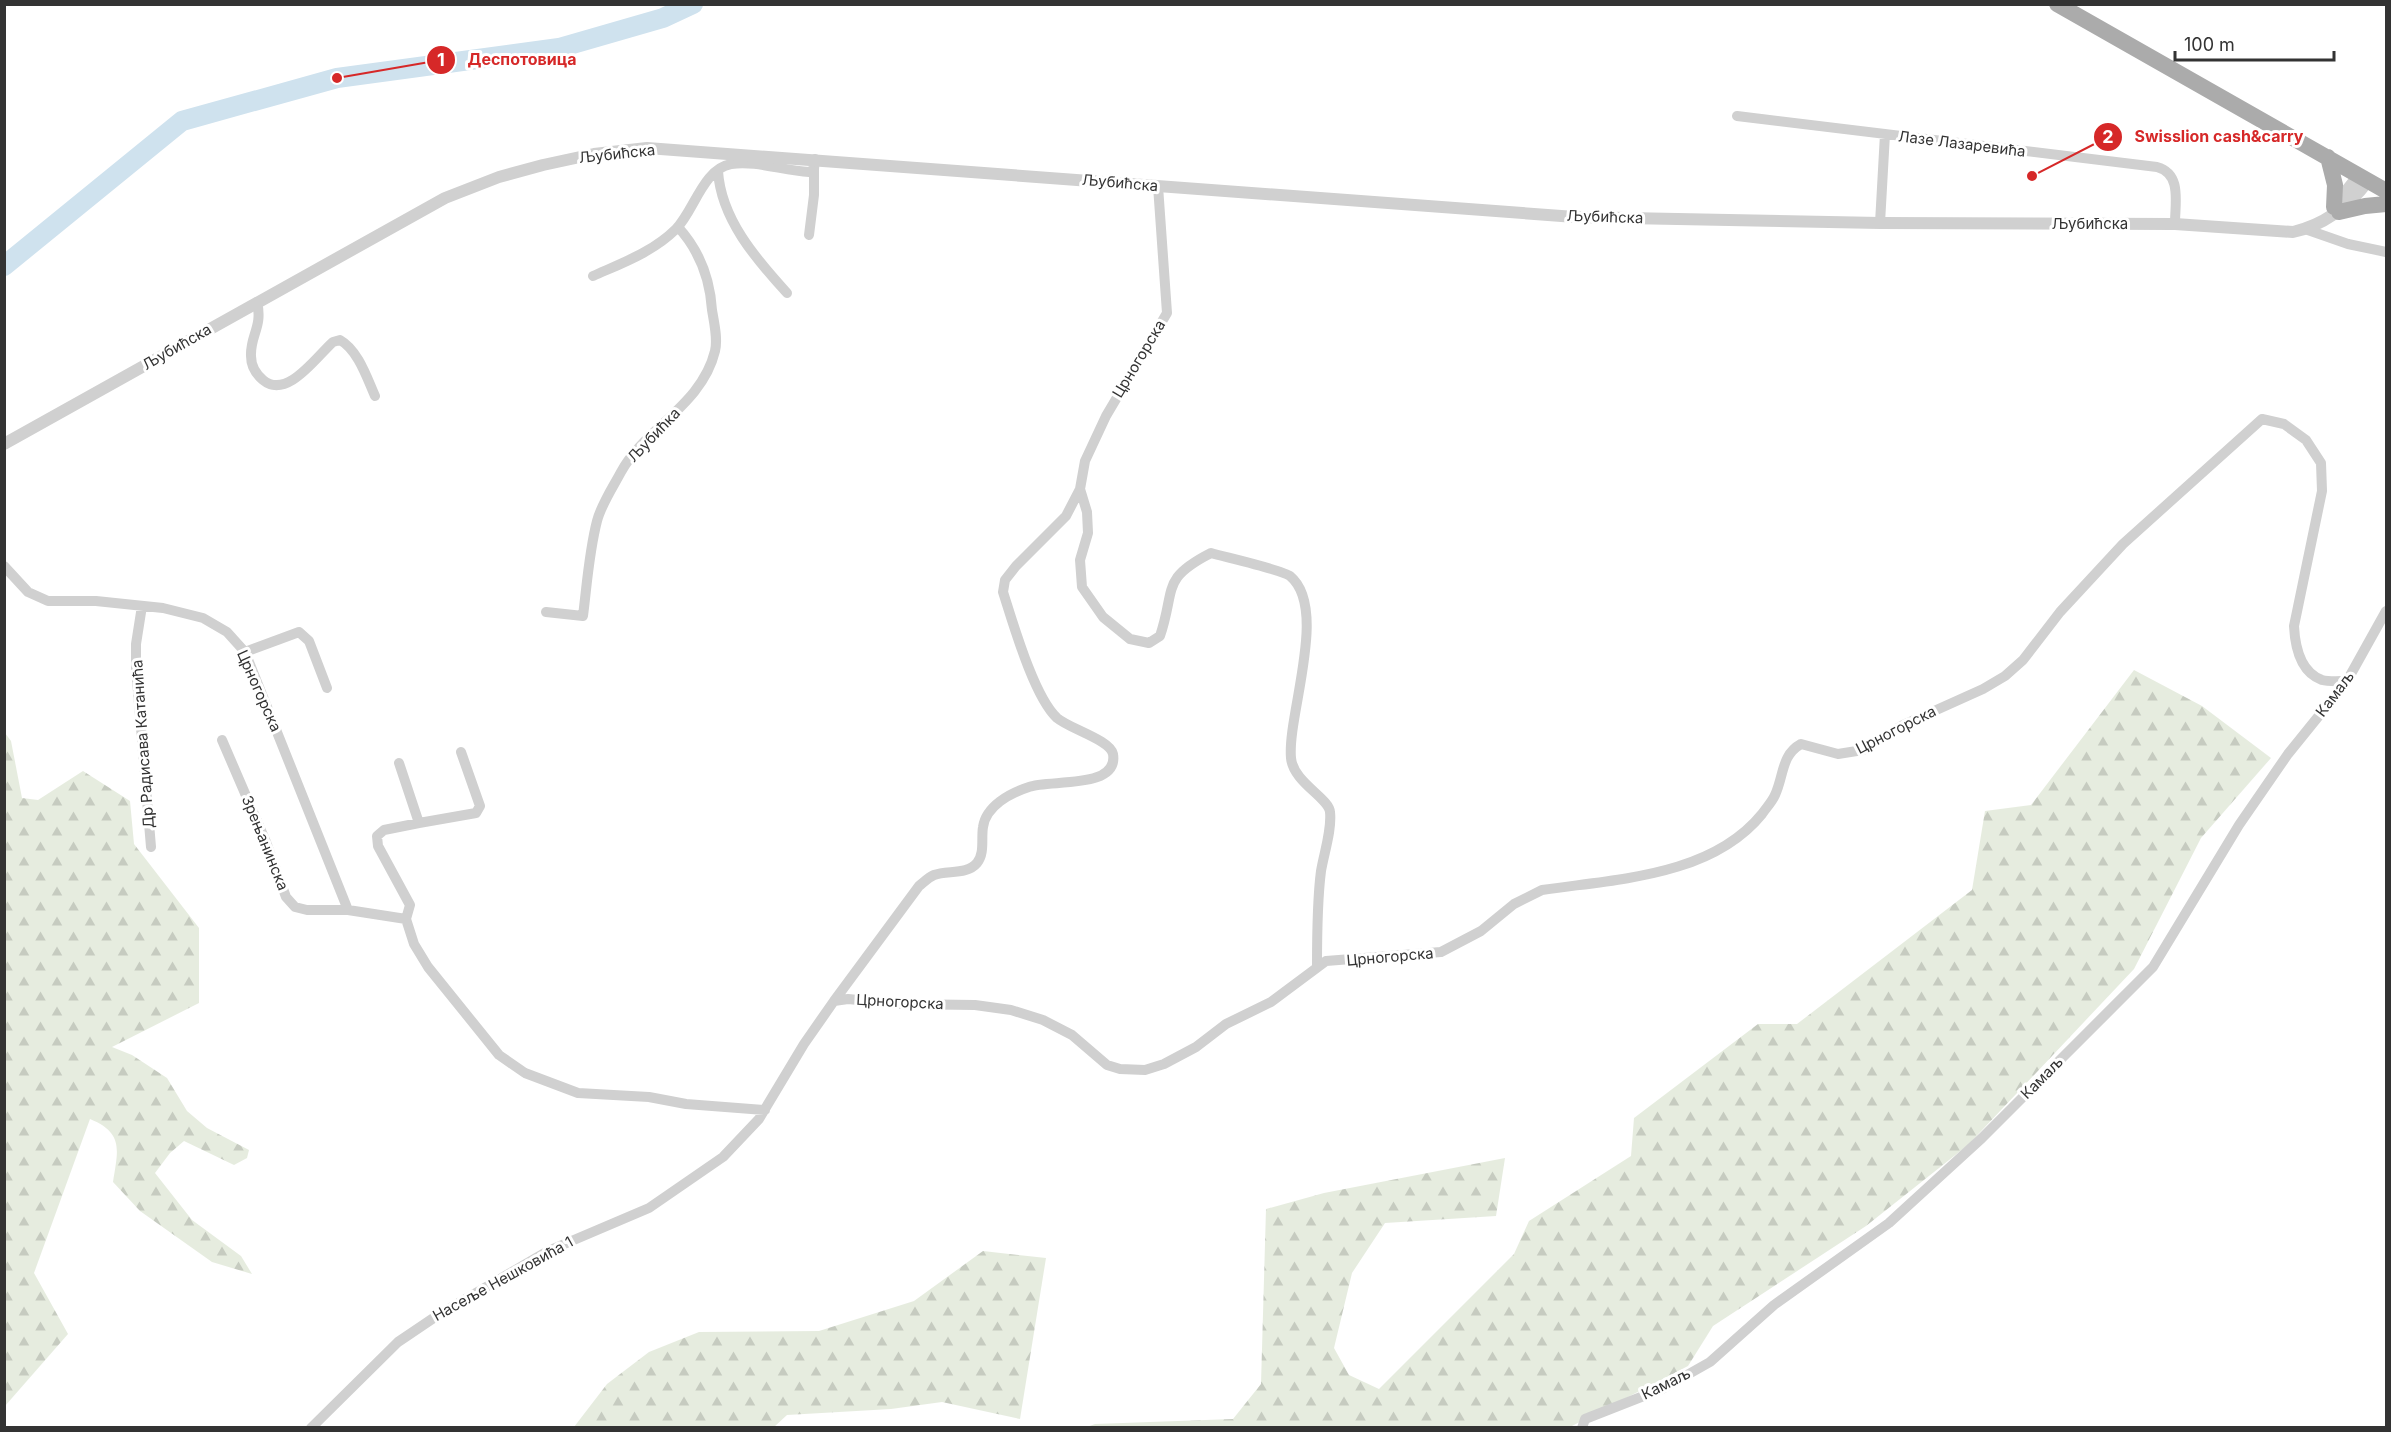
<svg xmlns="http://www.w3.org/2000/svg" width="2391" height="1432" viewBox="0 0 2391 1432" font-family="Inter,sans-serif">
  <style>
    .forest { fill: url(#forest-firs) }
    .lines { fill: none; stroke-linecap: round; stroke-linejoin: round }
    .river { stroke: #cfe2ee; stroke-width: 20 }
    .minor { stroke: #d0d0d0; stroke-width: 10 }
    .tertiary { stroke: #d0d0d0; stroke-width: 12 }
    .primary { stroke: #ababab; stroke-width: 16 }
    .labels { text-anchor: middle; stroke-width: 6; stroke-linejoin: round; paint-order: stroke }
    .street-label { font-size: 15px; fill: #333; stroke: #fff }
    .leader { fill: none; stroke: #d62828; stroke-width: 2 }
    .callout-dot { fill: #d62828; stroke: #fff; stroke-width: 2 }
    .mark-label { font-size: 18px; text-anchor: middle; font-weight: bold; fill: #fff }
    .callout-label { font-size: 16px; text-anchor: middle; font-weight: bold; fill: #d62828; stroke: #fff; stroke-width: 6; stroke-linejoin: round; paint-order: stroke }
  </style>
  <defs>
    <pattern id="forest-firs" width="22" height="20" patternUnits="userSpaceOnUse" patternTransform="scale(1.5)"><rect width="22" height="20" fill="#e6ecdf"/><path d="M5 1l3.5 6h-7zM16 11l3.5 6h-7z" fill="#c6cbc0"/></pattern>
  </defs>
  <rect width="100%" height="100%" fill="#fff"/>
  <path class="forest" d="M2134 670 2202 706 2271 758 2201 838 2134 969 1968 1145 1866 1226 1713 1326 1688 1366 1570 1427 1084 1428 1095 1424 1233 1419 1261 1384 1266 1209 1324 1193 1505 1158 1496 1216 1385 1223 1352 1273 1334 1348 1349 1375 1379 1389 1514 1254 1529 1221 1631 1156 1634 1118 1758 1024H1797L1972 890 1985 811 2031 805Z
    M5 733 11 741 22 798 38 800 83 771 130 801 134 844 199 928V1003L112 1047 132 1055 167 1078 187 1111 207 1128 249 1150 247 1158 234 1165 184 1141 170 1153 155 1173 192 1220 241 1256 252 1274 212 1262 140 1211 113 1182C118 1150 124 1133 90 1119L34 1273 68 1334 5 1406Z
    M983 1251 1046 1258 1020 1419 942 1402 891 1409 787 1415 774 1427H574L607 1384 649 1352 699 1332 819 1331 914 1301Z"/>
  <g class="lines">
    <path class="river" d="M4 266 182 121 337 78 559 48 663 18 693 4"/>
    <path class="minor" d="M1737 116 2157 167C2182 174 2175 202 2175 224
      M718 171C721 219 756 259 787 293
      M1880 223 1885 134
      M2305 229 2348 244 2386 252
      M809 235 814 195V169
      M593 276C622 263 653 252 676 229 694 211 703 169 731 164 756 160 784 171 809 172L814 169 815 159
      M257 302C263 327 250 335 251 356 251 365 256 374 263 380 287 400 316 357 333 342L340 340C358 350 367 378 375 396
      M1080 489 1087 512 1088 533 1080 560 1082 587 1103 617 1130 639 1149 643 1160 636C1176 589 1160 579 1211 553 1225 557 1283 570 1290 576 1329 608 1287 715 1291 758 1293 782 1329 798 1330 812 1332 830 1324 853 1321 871 1317 902 1317 935 1317 966
      M4 566 28 592 48 601H96L163 608 203 618 227 632 245 652 348 910
      M142 606 136 644V668L151 847
      M546 612 583 616C587 584 589 552 597 521 601 505 613 487 621 472 645 428 702 405 715 351 718 339 714 322 712 310 710 279 699 250 678 227
      M245 652 299 632 309 641 327 688
      M222 740 266 842 286 897 295 907 307 910H348L406 919
      M399 763 419 823 384 830 377 836 378 846 410 905 406 919 414 944 428 967 499 1055 525 1073 578 1093 649 1097 686 1104 765 1110
      M419 823 476 813 480 806 461 752
      M834 1001 919 886C924 882 929 877 934 875 947 870 967 875 977 863 985 853 981 839 983 827 986 806 1010 793 1029 787 1048 779 1119 790 1113 754 1110 740 1070 729 1057 718 1034 697 1013 623 1003 592L1005 580 1016 566 1066 516 1080 489 1085 461 1106 416 1167 313 1158 186
      M311 1428 398 1342 438 1315 548 1251 649 1208 723 1157 759 1119 804 1044 834 1001 848 999 900 1004 975 1005 1011 1010 1043 1020 1072 1035 1107 1065 1120 1069 1145 1070 1164 1064 1196 1047 1226 1024 1271 1002 1326 961 1441 952 1481 931 1514 904 1542 890C1615 879 1711 877 1762 814 1766 808 1772 802 1775 795 1784 776 1781 755 1801 744L1838 754 1863 750 1903 725 1983 689 2005 676 2023 660 2060 612 2123 544 2262 419 2284 424 2306 440 2321 463 2322 491 2294 626C2295 646 2300 672 2322 680 2329 682 2340 681 2347 681
      M1582 1428 1585 1419 1664 1388 1710 1362 1774 1305 1889 1223 1982 1138 2153 967 2239 825 2288 754 2347 681 2386 611"/>
    <path class="tertiary" d="M2333 208 2359 175
      M4 444 445 198 499 177 543 165 594 154 647 148 1575 217 1880 223 2175 224 2293 232C2324 225 2349 206 2368 181"/>
    <path class="primary" d="M2057 4 2386 191
      M2328 157 2335 185 2334 207
      M2339 212 2365 206 2386 204"/>
  </g>
  <g class="labels">
    <g class="street-label">
      <text transform="translate(1962 144) rotate(7)" y="5">Лазе Лазаревића</text>
      <text transform="translate(617 154) rotate(-6)" y="5">Љубићска</text>
      <text transform="translate(1120 183) rotate(5)" y="5">Љубићска</text>
      <text transform="translate(1605 217) rotate(2)" y="5">Љубићска</text>
      <text x="2090" y="229">Љубићска</text>
      <text transform="translate(177 347) rotate(-30)" y="5">Љубићска</text>
      <text transform="translate(1139 359) rotate(-59)" y="5">Црногорска</text>
      <text transform="translate(654 435) rotate(-46)" y="5">Љубићка</text>
      <text transform="translate(259 691) rotate(66)" y="5">Црногорска</text>
      <text transform="translate(2335 694) rotate(-53)" y="5">Камаљ</text>
      <text transform="translate(1896 730) rotate(-27)" y="5">Црногорска</text>
      <text transform="translate(143 744) rotate(-94)" y="5">Др Радисава Катанића</text>
      <text transform="translate(265 843) rotate(68)" y="5">Зрењанинска</text>
      <text transform="translate(1390 957) rotate(-5)" y="5">Црногорска</text>
      <text transform="translate(900 1002) rotate(3)" y="5">Црногорска</text>
      <text transform="translate(2042 1078) rotate(-45)" y="5">Камаљ</text>
      <text transform="translate(503 1279) rotate(-29)" y="5">Насеље Нешковића 1</text>
      <text transform="translate(1666 1384) rotate(-26)" y="5">Камаљ</text>
    </g>
  </g>
  <path class="leader" d="M337 78L441 60M2032 176L2108 137"/>
  <g class="callout-dot">
    <circle cx="337" cy="78" r="6"/>
    <circle cx="2032" cy="176" r="6"/>
    <circle cx="441" cy="60" r="15"/>
    <circle cx="2108" cy="137" r="15"/>
  </g>
  <g class="mark-label">
    <text x="441" y="66">1</text>
    <text x="2108" y="143">2</text>
  </g>
  <g class="callout-label">
    <text x="522" y="65">Деспотовица</text>
    <text x="2219" y="142">Swisslion cash&amp;carry</text>
  </g>
  <rect width="2391" height="1432" fill="none" stroke="#333333" stroke-width="12"/>
  <path d="M2175 51v9h159v-9" fill="none" stroke="#333333" stroke-width="3"/>
  <text x="2184" y="51" font-size="18" fill="#333333" stroke="#ffffff" stroke-width="4.5" paint-order="stroke">100 m</text>
</svg>
